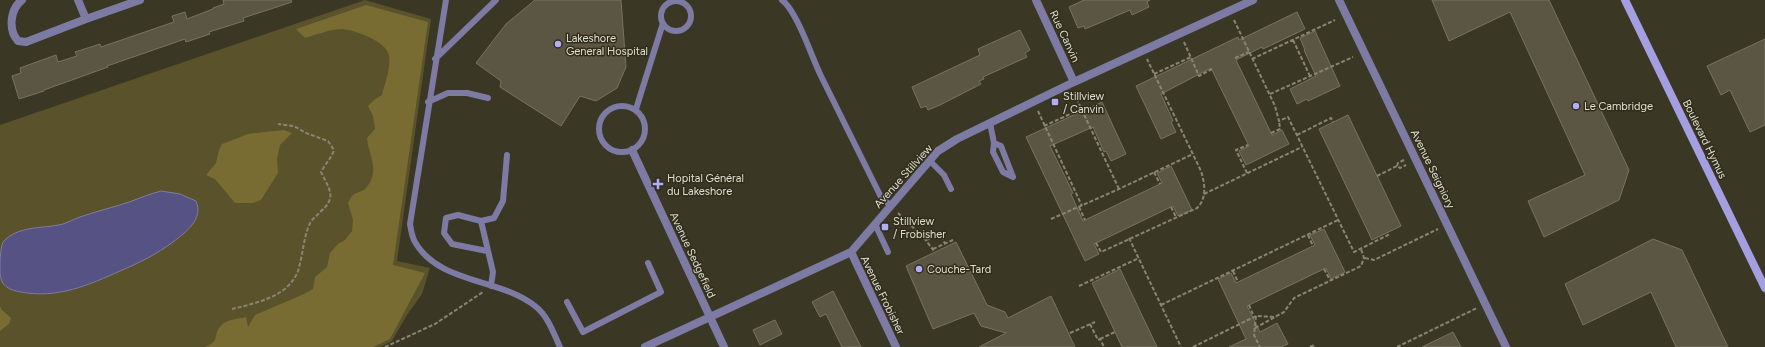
<svg xmlns="http://www.w3.org/2000/svg" width="1765" height="347" viewBox="0 0 1765 347" font-family="Figtree,sans-serif">
  <style>
    .green { fill: #5a522b }
    .forest { fill: #786c32 }
    .water { fill: #575284; stroke: #807c9c }
    .building { fill: #5b5643; stroke: #78735f }
    .lines { fill: none; stroke-linecap: round; stroke-linejoin: round }
    .path { stroke: #888575; stroke-width: 2; stroke-dasharray: 4 2; stroke-linecap: butt }
    .lane { stroke: #7d7aa4; stroke-width: 6 }
    .street { stroke: #7d7aa4; stroke-width: 8 }
    .secondary { stroke: #a49fe1; stroke-width: 8 }
    .poi-dot { fill: #b3adf9; stroke: #312d1b; stroke-width: 1.5 }
    .labels { text-anchor: middle; stroke-width: 3; stroke-linejoin: round; paint-order: stroke }
    .street-label { font-size: 11px; fill: #e1dfd3; stroke: #312d1b }
    .poi-label { font-size: 11px; fill: #e1dfd3; stroke: #312d1b; text-anchor: start }
  </style>
  <rect width="100%" height="100%" fill="#3b3725"/>
  <path class="green" d="M365 0 431 19 397 261 430 268 422 294 407 315 392 341 380 347H0V125Z"/>
  <path class="forest" d="M366 5 428 22 393 265 425 273 390 339 373 347H205C220 341 213 337 219 328 225 319 237 319 246 317L248 327 255 315 304 294 313 289 315 277 327 267 330 253 338 244 345 240 352 231 353 220 348 203C349 201 351 197 353 195 357 192 363 192 367 187 380 169 369 157 367 138L375 129 373 116 368 106 374 100 382 95C385 82 391 68 389 55 386 41 355 30 342 29 330 29 316 35 305 38L296 29Z
    M284 130 292 133 280 145 277 159 278 173 261 200 253 203H235L215 179 206 175 216 163 219 150 222 144 248 134Z
    M0 306 2 310 11 318 9 324 0 331Z"/>
  <path class="water" d="M161 191 180 194 196 201C204 219 186 232 173 242 157 254 139 263 120 271 89 285 57 299 21 292 9 290 0 286 0 272 0 264 0 249 3 242 18 225 43 229 63 224 69 222 74 219 80 217 97 211 115 207 132 201 142 197 150 194 161 191Z"/>
  <path class="building" d="M223 0H291L292 2 243 18 244 21 209 32 210 34 186 42 185 39 107 66 108 67 44 90V91L19 99 12 76 21 73 20 68 56 55 58 62 77 56 75 52 100 44 101 47 174 22 172 16 185 12 187 19 213 9V8L224 4Z
    M535 0H621L626 67 617 88 596 101 580 96 561 126 500 87 501 81 476 63 506 24Z
    M1084 0H1150L1147 2 1149 7 1132 15 1130 10 1085 29 1084 26 1078 28 1069 7Z
    M1432 0H1549L1629 170 1619 200 1544 237 1528 201 1585 175 1510 12 1449 41Z
    M1297 12 1305 29 1263 49 1262 47 1236 60 1272 135 1282 130 1289 144 1246 165 1239 151 1249 146 1211 68 1161 94 1173 121 1171 122 1176 132 1161 139 1136 86 1238 37 1239 40Z
    M1020 30 1030 50 1025 53 1027 57 983 77 984 79 979 81 981 84 940 105 928 110 926 106 921 108 912 87 980 55 978 49Z
    M1315 31 1340 86 1308 101 1307 99 1297 104 1290 89 1316 76 1304 50H1305L1300 38Z
    M1765 39V125L1750 132 1730 90 1721 95 1707 66Z
    M1102 102 1126 154 1111 161 1106 151 1104 152 1093 127 1050 146 1073 193 1071 194 1083 221 1162 183 1157 173 1171 166 1192 210 1178 216 1173 206 1094 244 1099 254 1085 261 1026 137Z
    M1348 115 1401 226 1372 240 1319 129Z
    M1324 229 1345 272 1331 279 1326 268 1247 306 1260 332 1277 323 1288 344 1281 347H1229L1246 339 1218 279 1231 273 1236 283 1315 245 1310 235Z
    M1653 239 1682 250 1728 347H1676L1651 292 1583 325 1565 284Z
    M956 242 987 305 1005 312 1008 318 1051 296 1075 347H979L1006 333 981 326 974 313 933 329 906 266Z
    M1120 269 1157 347H1122L1092 283Z
    M833 291 861 347H842L826 314 820 317 812 302Z
    M775 320 782 334 760 345 753 330Z
    M1453 332 1461 347H1422Z"/>
  <g class="lines">
    <path class="path" d="M1234 20 1275 106 1279 121 1288 117 1354 252 1388 235 1387 233
      M1293 40 1310 76
      M1184 42 1199 76 1212 69
      M1235 58 1249 52
      M1252 59 1335 20
      M1154 74 1191 57
      M1074 93 1119 189
      M1270 94 1353 57
      M1038 111 1082 206
      M1044 126 1081 109
      M1271 133 1280 129 1279 121
      M1297 135 1331 118 1333 122
      M1397 166 1398 163 1404 160
      M1154 172 1160 184
      M1247 173 1236 150 1248 145
      M1377 176 1397 166 1400 168 1406 165
      M1204 194 1302 147
      M1079 207 1085 220
      M1171 207 1176 217
      M898 213 924 238 934 251
      M1051 219 1119 189 1193 154
      M1308 235 1313 246
      M1129 238 1181 347
      M926 240 941 234 945 244
      M1096 243 1101 252 1197 208C1207 199 1205 183 1201 171L1147 59
      M933 249 953 240
      M1365 258 1374 260 1438 229
      M1324 269 1330 280
      M1233 271 1238 282
      M1079 286 1139 258
      M1161 305 1338 220
      M1249 305 1254 317
      M232 309C256 303 288 297 298 271 303 255 303 239 310 223 312 219 317 216 320 212 337 198 330 190 321 172 325 164 331 159 334 150L328 141 306 133 294 126 278 124
      M1256 316 1254 335 1260 347
      M1090 324 1098 340 1100 339 1104 347
      M1255 328 1284 312 1294 298 1361 266 1364 258 1361 249
      M1070 333 1095 322
      M1100 339 1115 332
      M385 347 435 324 483 292
      M1193 347 1256 316 1276 317
      M1310 347 1314 345V347
      M1397 347 1477 308"/>
    <path class="lane" d="M446 0 410 224C411 230 412 237 415 242 439 284 500 278 535 306 548 316 553 332 560 347
      M782 0C797 11 812 58 821 76 841 117 861 157 881 197L891 206
      M661 16a15 15 0 1 1 30 0a15 15 0 1 1-30 0Z
      M435 59 496 0
      M428 102 448 93H467L488 98
      M599 129a23 23 0 1 1 46 0a23 23 0 1 1-46 0Z
      M636 109 663 23
      M990 123 994 143 993 152 1003 172 1013 177
      M994 143 1001 146 1013 177
      M930 161 944 175 951 189
      M481 221 494 218 503 201 507 155
      M875 224 888 252
      M487 251 452 244 444 233 446 218 458 215 481 221 493 272 491 286
      M567 302 583 332 661 292 648 263"/>
    <path class="street" d="M22 0C10 9 8 30 18 41L26 42 86 19
      M78 0 86 19 140 0
      M1036 0 1074 82
      M1339 0 1506 347
      M632 150 724 347
      M851 252 896 347
      M645 347 851 252 938 151 957 139 1074 82 1253 0"/>
    <path class="secondary" d="M1625 0 1765 288"/>
  </g>
  <g class="poi-dot">
    <circle cx="558" cy="44" r="4"/>
    <rect x="1051" y="98" width="8" height="8" rx="2"/>
    <circle cx="1576" cy="106" r="4"/>
    <path d="M656 178h4v4h4v4h-4v4h-4v-4h-4v-4h4z"/>
    <rect x="881" y="223" width="8" height="8" rx="2"/>
    <circle cx="919" cy="269" r="4"/>
  </g>
  <g class="labels">
    <g class="street-label">
      <text transform="translate(1065 36) rotate(65)" y="4">Rue Canvin</text>
      <text transform="translate(1705 139) rotate(64)" y="4">Boulevard Hymus</text>
      <text transform="translate(1433 169) rotate(64)" y="4">Avenue Seigniory</text>
      <text transform="translate(903 176) rotate(-48)" y="4">Avenue Stillview</text>
      <text transform="translate(693 255) rotate(65)" y="4">Avenue Sedgefield</text>
      <text transform="translate(883 295) rotate(64)" y="4">Avenue Frobisher</text>
    </g>
    <g class="poi-label">
      <text x="566" y="42">Lakeshore<tspan x="566" dy="13">General Hospital</tspan></text>
      <text x="1063" y="100">Stillview<tspan x="1063" dy="13">/ Canvin</tspan></text>
      <text x="1584" y="110">Le Cambridge</text>
      <text x="667" y="182">Hopital Général<tspan x="667" dy="13">du Lakeshore</tspan></text>
      <text x="893" y="225">Stillview<tspan x="893" dy="13">/ Frobisher</tspan></text>
      <text x="927" y="273">Couche-Tard</text>
    </g>
  </g>
</svg>
